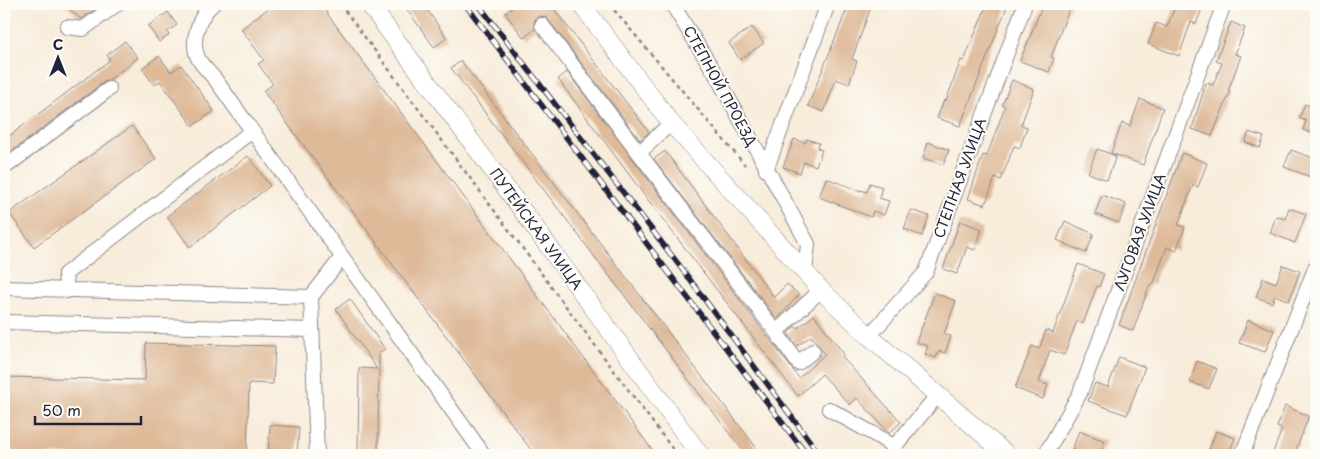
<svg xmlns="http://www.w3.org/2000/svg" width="1320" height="459" viewBox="0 0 1320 459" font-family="'Playpen Sans',sans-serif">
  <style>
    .building { fill: #deba99 }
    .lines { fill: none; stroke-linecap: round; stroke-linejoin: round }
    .minor-casing { stroke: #8d878a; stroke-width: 16 }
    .major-casing { stroke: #8d878a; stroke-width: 19 }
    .path { stroke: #8d878a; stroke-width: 2.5; stroke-dasharray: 4 4; stroke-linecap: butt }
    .minor { stroke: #fff; stroke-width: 14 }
    .major { stroke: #fff; stroke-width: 18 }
    .rail-casing { stroke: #22223b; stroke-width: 5.5 }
    .rail { stroke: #fdfcf7; stroke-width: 4; stroke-dasharray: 11; stroke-linecap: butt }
    .labels { text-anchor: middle; stroke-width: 4; stroke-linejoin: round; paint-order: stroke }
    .street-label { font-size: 14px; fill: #22223b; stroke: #fdfcf7 }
  </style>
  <rect width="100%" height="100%" fill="#fdfcf7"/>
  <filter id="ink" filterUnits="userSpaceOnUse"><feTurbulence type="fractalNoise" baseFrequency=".02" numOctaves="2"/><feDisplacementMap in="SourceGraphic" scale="10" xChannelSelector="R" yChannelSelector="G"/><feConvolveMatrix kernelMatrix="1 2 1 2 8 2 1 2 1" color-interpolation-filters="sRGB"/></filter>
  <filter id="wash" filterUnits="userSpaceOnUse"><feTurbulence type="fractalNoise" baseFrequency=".0096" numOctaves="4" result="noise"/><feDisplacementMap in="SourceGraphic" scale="20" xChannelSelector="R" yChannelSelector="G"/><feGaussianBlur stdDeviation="1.12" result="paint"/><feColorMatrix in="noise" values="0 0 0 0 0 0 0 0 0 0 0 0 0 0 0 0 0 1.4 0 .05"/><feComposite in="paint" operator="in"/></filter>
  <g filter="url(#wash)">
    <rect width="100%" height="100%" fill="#f8ecda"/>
    <g id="blocks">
      <path class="building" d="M63 4H99L92 12 81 19Z
        M274 4H320L656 455H535L263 91 273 84 258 64 264 60 241 29Z
        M403 4H423L447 38 434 47Z
        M517 4H550L649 132 640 140 546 17 540 16 536 18 534 22 535 29 524 38 505 13Z
        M849 4H872L852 59 857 61 849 84 836 79 824 112 808 106Z
        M987 4H1008L960 126 937 118 944 100 946 101 961 60 964 61Z
        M1043 4H1071L1051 57 1054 58 1049 72 1020 61Z
        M1176 4H1197L1203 6 1196 24 1191 22 1179 56 1148 44 1156 23 1167 27Z
        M168 12 177 25 167 32 169 35 159 42 148 26Z
        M1231 22 1245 28 1235 54 1241 56 1228 91 1230 92 1212 136 1192 129 1206 83 1213 85 1222 63 1216 61Z
        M752 27 764 43 740 60 729 43Z
        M125 41 138 58 109 80 104 82 4 157V140L110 60 107 55Z
        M159 56 171 72 181 65 214 111 193 126 160 81 154 85 142 68Z
        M461 61 762 455H746L451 68Z
        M567 72 799 378 825 354 811 336 797 346 788 333 795 326 797 329 814 315 844 354 842 357 901 422 889 433 857 398 850 405 822 374 798 396 645 196 558 79Z
        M1012 80 1034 89 1021 125 1027 127 1020 148 1014 146 1001 180 995 178 985 205 968 199 983 155 987 156 1005 106 1002 105Z
        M1315 97H1316V135L1303 130 1306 121 1299 118 1305 104 1311 107Z
        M1140 99 1163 108 1143 165 1111 153 1122 123 1130 126Z
        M132 126 156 159 34 247 9 213Z
        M1249 132 1264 137 1260 148 1245 142Z
        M794 139 805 143 807 139 819 143 817 148 822 150 816 166 804 162 800 173 783 167Z
        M928 142 949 150 943 165 923 158Z
        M1097 149 1116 156 1107 180 1088 173Z
        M1291 150 1316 159V179L1284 167Z
        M665 151 774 297 787 284 799 295 777 319 654 159Z
        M1182 153 1207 163 1198 187 1193 185 1178 225 1185 227 1176 251 1167 247 1153 285 1150 284 1133 331 1119 325Z
        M248 156 270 186 190 247 167 216Z
        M826 178 861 191V190L867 192 870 183 882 187 879 198 889 201 884 215 873 211 871 217 819 197Z
        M1102 195 1126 204 1119 223 1095 214Z
        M1289 208 1306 214 1295 243 1270 233 1276 216 1285 219Z
        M911 210 929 216 922 236 904 229Z
        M960 221 982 229 975 250 967 247 957 274 943 269Z
        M1065 221 1094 234 1086 253 1057 240Z
        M1078 264 1104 274 1099 287 1097 286 1083 324 1077 321 1064 355 1050 350 1039 382 1048 385 1043 399 1015 388 1032 346 1039 349 1046 330 1053 333Z
        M1283 265 1300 271 1289 301 1275 295 1272 303 1256 297 1263 278 1276 283Z
        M935 293 956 301 944 334 951 336 945 353 939 351 936 358 925 354 928 346 916 342Z
        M350 299 385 349 379 353 378 455H358L359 368 377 369 336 309Z
        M1248 320 1274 330 1265 352 1239 343Z
        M146 343 275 346 273 384 249 383 247 455H4V377L145 380Z
        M1119 357 1145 367 1127 415 1088 401 1095 383 1108 387Z
        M1197 361 1217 369 1209 389 1190 382Z
        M1285 406 1309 416 1294 455H1272L1282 429 1277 427Z
        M270 425 299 427 297 455H268Z
        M1079 431 1105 441 1100 455H1086L1072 450Z
        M1216 431 1235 438 1228 455H1207Z"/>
    </g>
  </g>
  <g filter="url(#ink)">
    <use href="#blocks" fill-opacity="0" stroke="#8d878a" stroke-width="1"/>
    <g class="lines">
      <g class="minor-casing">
        <path id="minor" d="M213 4C199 16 190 40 198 58 201 65 210 73 215 79L484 455
          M672 4 715 73 808 244 805 272
          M542 25 639 153 671 123
          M67 27 83 29 117 4
          M639 153 776 332 821 290
          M4 168 109 89
          M766 170 828 4
          M4 288 311 297 342 257
          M67 291 65 274 252 131
          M311 297 317 455
          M4 322 312 330
          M776 332 798 363 813 351
          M869 336 926 272 1025 4
          M829 409 879 437 894 447 937 396
          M1045 455 1080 393 1224 4
          M1242 455 1316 266"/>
      </g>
      <g class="major-casing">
        <path id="major" d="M369 4 517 203 700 455
          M581 4 671 123 821 290 869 336 1007 455"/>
      </g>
      <path class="path" d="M340 4 677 455
        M609 4 745 165"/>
      <use href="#minor" class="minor"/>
      <use href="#major" class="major"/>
      <g class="rail-casing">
        <path id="rail" d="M465 4 807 455
          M478 4 679 265 820 455"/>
      </g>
      <use href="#rail" class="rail"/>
    </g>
  </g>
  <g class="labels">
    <g class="street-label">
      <text transform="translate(720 86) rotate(61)" y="5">СТЕПНОЙ ПРОЕЗД</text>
      <text transform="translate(960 178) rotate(-70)" y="5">СТЕПНАЯ УЛИЦА</text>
      <text transform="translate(536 229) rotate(54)" y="5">ПУТЕЙСКАЯ УЛИЦА</text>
      <text transform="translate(1140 232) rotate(-70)" y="5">ЛУГОВАЯ УЛИЦА</text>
    </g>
  </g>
  <rect width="1320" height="459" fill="none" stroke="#fdfcf7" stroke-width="20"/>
  <g transform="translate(58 58)" stroke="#fdfcf7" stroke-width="4" paint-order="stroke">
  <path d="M0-4L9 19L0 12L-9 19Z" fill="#22223b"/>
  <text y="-8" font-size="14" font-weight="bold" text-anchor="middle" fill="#22223b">С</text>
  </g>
  <path d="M35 416v8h106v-8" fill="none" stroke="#22223b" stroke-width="2.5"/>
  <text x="42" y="416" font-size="15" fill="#22223b" stroke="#fdfcf7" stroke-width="4" paint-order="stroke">50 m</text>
</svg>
